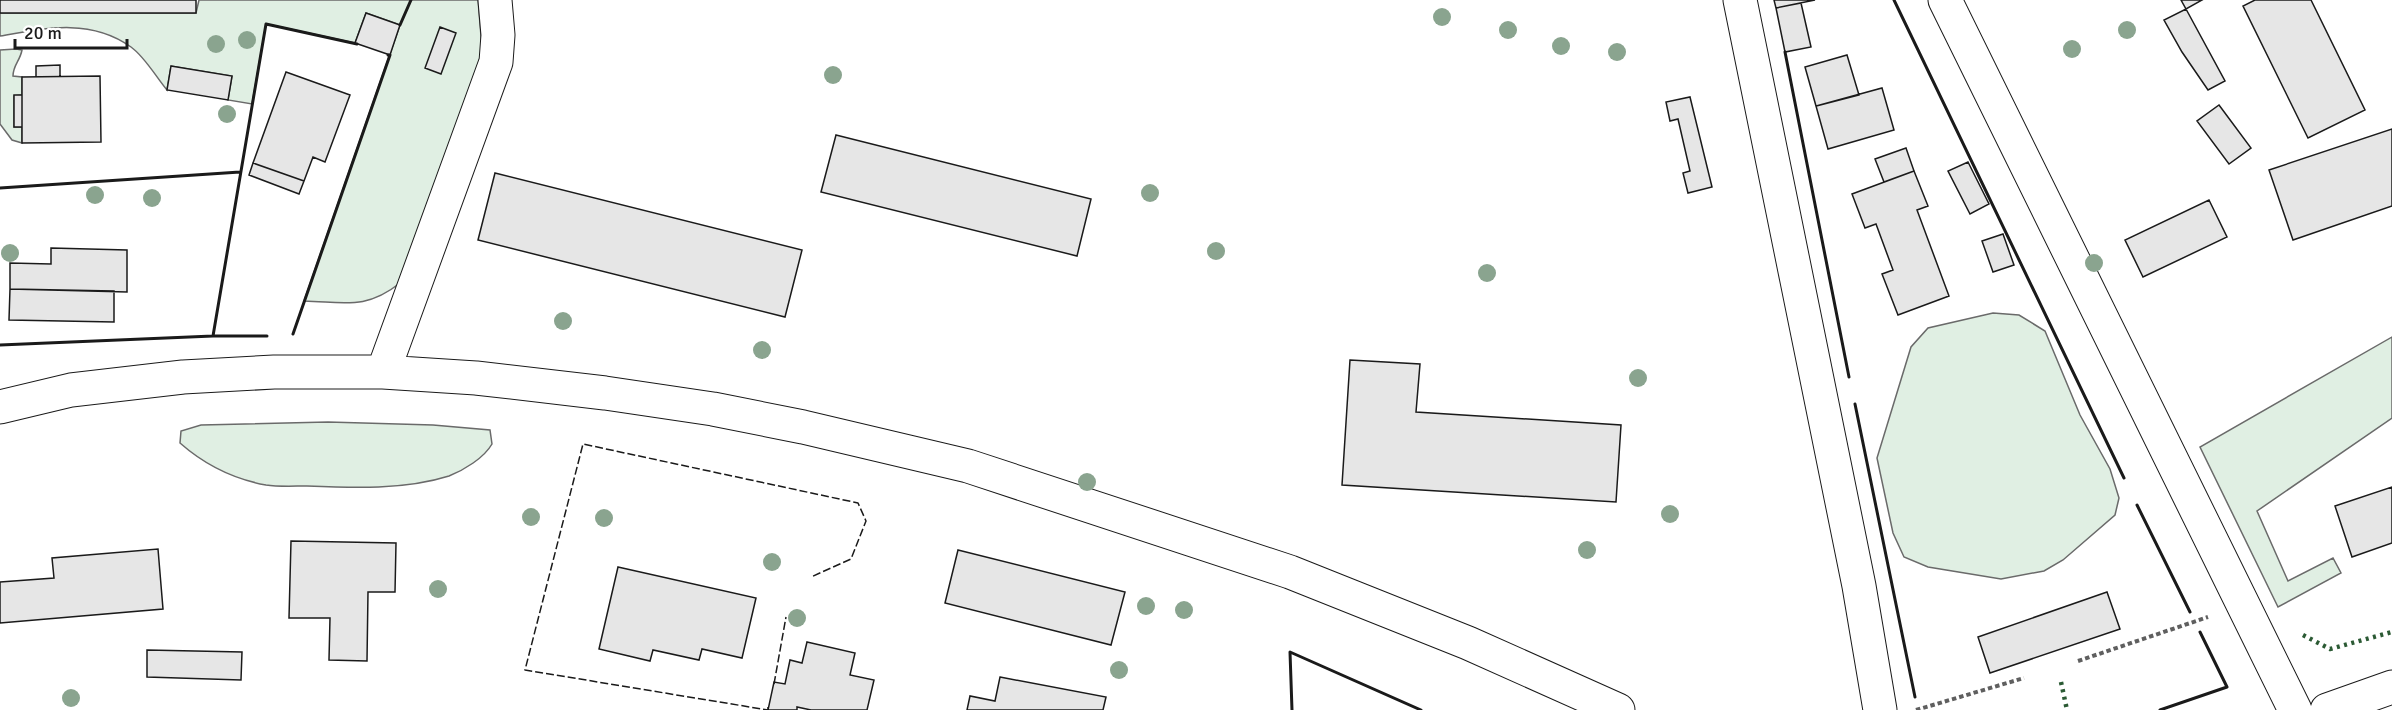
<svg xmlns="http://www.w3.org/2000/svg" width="2392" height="710" viewBox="0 0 2392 710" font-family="Signika,sans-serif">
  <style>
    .green { fill: #e0efe3; stroke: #6a6a6a; stroke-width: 1.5 }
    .building { fill: #e6e6e6; stroke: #1a1a1a; stroke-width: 1.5 }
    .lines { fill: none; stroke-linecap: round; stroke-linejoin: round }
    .minor-casing { stroke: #1a1a1a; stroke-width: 35 }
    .path { stroke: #5f5f5f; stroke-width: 4; stroke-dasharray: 4.5 3; stroke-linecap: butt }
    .minor { stroke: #fff; stroke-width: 33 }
    .hedge { stroke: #2b5a34; stroke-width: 4.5; stroke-dasharray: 3 4.5; stroke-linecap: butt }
    .fence { stroke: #1a1a1a; stroke-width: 1.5; stroke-dasharray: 8 3; stroke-linecap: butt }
    .wall { stroke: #1a1a1a; stroke-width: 3 }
    .tree { fill: #8aa48f }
  </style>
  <rect width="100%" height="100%" fill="#fff"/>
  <path class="green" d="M199 0H478L482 48 475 80 400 283C366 310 345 302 304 301L400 25 366 13 355 43 266 24 252 104 228 100 232 76 171 66 167 90C156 77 145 57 131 47 91 18 45 28 0 36V13H196Z
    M16 49 22 50C20 61 13 65 13 76L22 77V95L14 96V127H22V143L12 140 0 124V50Z
    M1993 313 2019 315 2045 331 2080 415 2110 469 2119 498 2115 515 2063 560 2044 571 2001 579 1928 567 1904 557 1893 533 1877 458 1911 347 1928 328Z
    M2392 337V418L2257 511 2288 581 2333 558 2341 573 2278 607 2200 447Z
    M328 422 433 425 490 430 492 444C484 458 464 470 449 476 405 490 353 488 307 486 294 486 279 487 266 485 233 479 205 465 180 443L181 431 201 425Z"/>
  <path class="building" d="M0 0H196V13H0Z
    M1774 0H1815L1776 8Z
    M2181 0H2202L2186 9Z
    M2255 0H2311L2365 110 2308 138 2243 6Z
    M1801 3 1811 47 1785 52 1776 8Z
    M2186 9 2225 81 2208 90 2182 52 2164 20Z
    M366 13 400 25 390 55 355 43Z
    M440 27 456 33 441 74 425 68Z
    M1847 55 1859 95 1816 106 1805 67Z
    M60 65V77H36V66Z
    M171 66 232 76 228 100 167 90Z
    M286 72 350 95 325 162 313 157 304 181 253 163Z
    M100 76 101 142 22 143V77Z
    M1882 88 1894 130 1828 149 1816 106Z
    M14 95H22V127H14Z
    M1690 97 1712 187 1688 193 1683 173 1690 171 1678 119 1670 121 1666 102Z
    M2219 105 2251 148 2229 164 2197 121Z
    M2392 129V206L2293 240 2269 170Z
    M836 135 1091 199 1077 256 821 192Z
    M1906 148 1914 171 1884 182 1875 159Z
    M1968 162 1989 204 1970 214 1948 171Z
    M253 163 304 181 299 194 249 175Z
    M1914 171 1928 206 1917 210 1949 296 1898 315 1882 274 1893 270 1876 224 1865 228 1852 194Z
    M495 173 802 250 785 317 478 240Z
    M2209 200 2227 237 2143 277 2125 240Z
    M2003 234 2014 265 1993 272 1982 241Z
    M51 248 127 250V292L10 289V263L51 264Z
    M10 289 114 291V322L9 320Z
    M1350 360 1420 364 1416 412 1621 425 1616 502 1342 485Z
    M2392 487V543L2352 557 2335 506Z
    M291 541 396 543 395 592H368L367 661 329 660 330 618H289Z
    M158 549 163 609 0 623V582L54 578 52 558Z
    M958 550 1125 592 1111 645 945 603Z
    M618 567 756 598 742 658 702 649 699 660 653 650 650 661 599 649Z
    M2107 592 2120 629 1990 673 1978 637Z
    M807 642 855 653 850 675 874 680 867 710H811L797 707V710H768L774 682 785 684 790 660 802 663Z
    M147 650 242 652 241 680 147 677Z
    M1000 677 1106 697 1103 710H967L970 696 995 701Z"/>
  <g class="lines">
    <g class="minor-casing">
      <path id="minor" d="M1740 0 1859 586 1880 710
        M1945 0 2295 710
        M383 372 496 62 498 35 495 0
        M0 407 71 390 183 377 274 372H383L476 378 605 393 713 409 803 427 968 466 1290 572 1468 643 1618 710
        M2327 710 2392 687"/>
    </g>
    <path class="path" d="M2078 661 2208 617
      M1916 710 2024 678"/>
    <use href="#minor" class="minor"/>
    <path class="hedge" d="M2303 635 2330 649 2392 632
      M2061 682 2067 710"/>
    <path class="fence" d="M774 684 786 617
      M768 707V710L525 670 583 444 858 503 866 521 851 559 811 577"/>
    <path class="wall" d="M1894 0 2124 478
      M400 25 411 0
      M1785 52 1849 377
      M0 188 240 172
      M293 334 390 55H388
      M213 336H267
      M0 345 213 336 266 24 357 44
      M1855 404 1915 697
      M2137 505 2190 612
      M1292 710 1290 652 1421 710
      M2160 710 2227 687 2200 632"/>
  </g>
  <g class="tree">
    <circle cx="1442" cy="17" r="9"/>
    <circle cx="1508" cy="30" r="9"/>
    <circle cx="2127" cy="30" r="9"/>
    <circle cx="247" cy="40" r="9"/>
    <circle cx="216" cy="44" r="9"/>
    <circle cx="1561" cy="46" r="9"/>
    <circle cx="2072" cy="49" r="9"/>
    <circle cx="1617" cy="52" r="9"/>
    <circle cx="833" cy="75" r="9"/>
    <circle cx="227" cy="114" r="9"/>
    <circle cx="1150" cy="193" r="9"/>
    <circle cx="95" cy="195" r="9"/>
    <circle cx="152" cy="198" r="9"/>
    <circle cx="1216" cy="251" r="9"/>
    <circle cx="10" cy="253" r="9"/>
    <circle cx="2094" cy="263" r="9"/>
    <circle cx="1487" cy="273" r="9"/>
    <circle cx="563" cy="321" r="9"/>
    <circle cx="762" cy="350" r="9"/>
    <circle cx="1638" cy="378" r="9"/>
    <circle cx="1087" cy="482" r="9"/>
    <circle cx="1670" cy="514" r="9"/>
    <circle cx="531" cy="517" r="9"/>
    <circle cx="604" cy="518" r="9"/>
    <circle cx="1587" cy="550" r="9"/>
    <circle cx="772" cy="562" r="9"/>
    <circle cx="438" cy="589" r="9"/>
    <circle cx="1146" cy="606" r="9"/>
    <circle cx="1184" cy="610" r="9"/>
    <circle cx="797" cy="618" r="9"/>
    <circle cx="1119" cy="670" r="9"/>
    <circle cx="71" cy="698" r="9"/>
  </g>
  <path d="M15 39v9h112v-9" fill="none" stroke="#1a1a1a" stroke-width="3"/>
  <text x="24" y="39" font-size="18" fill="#1a1a1a" stroke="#ffffff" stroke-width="4.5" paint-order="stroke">20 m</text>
</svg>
